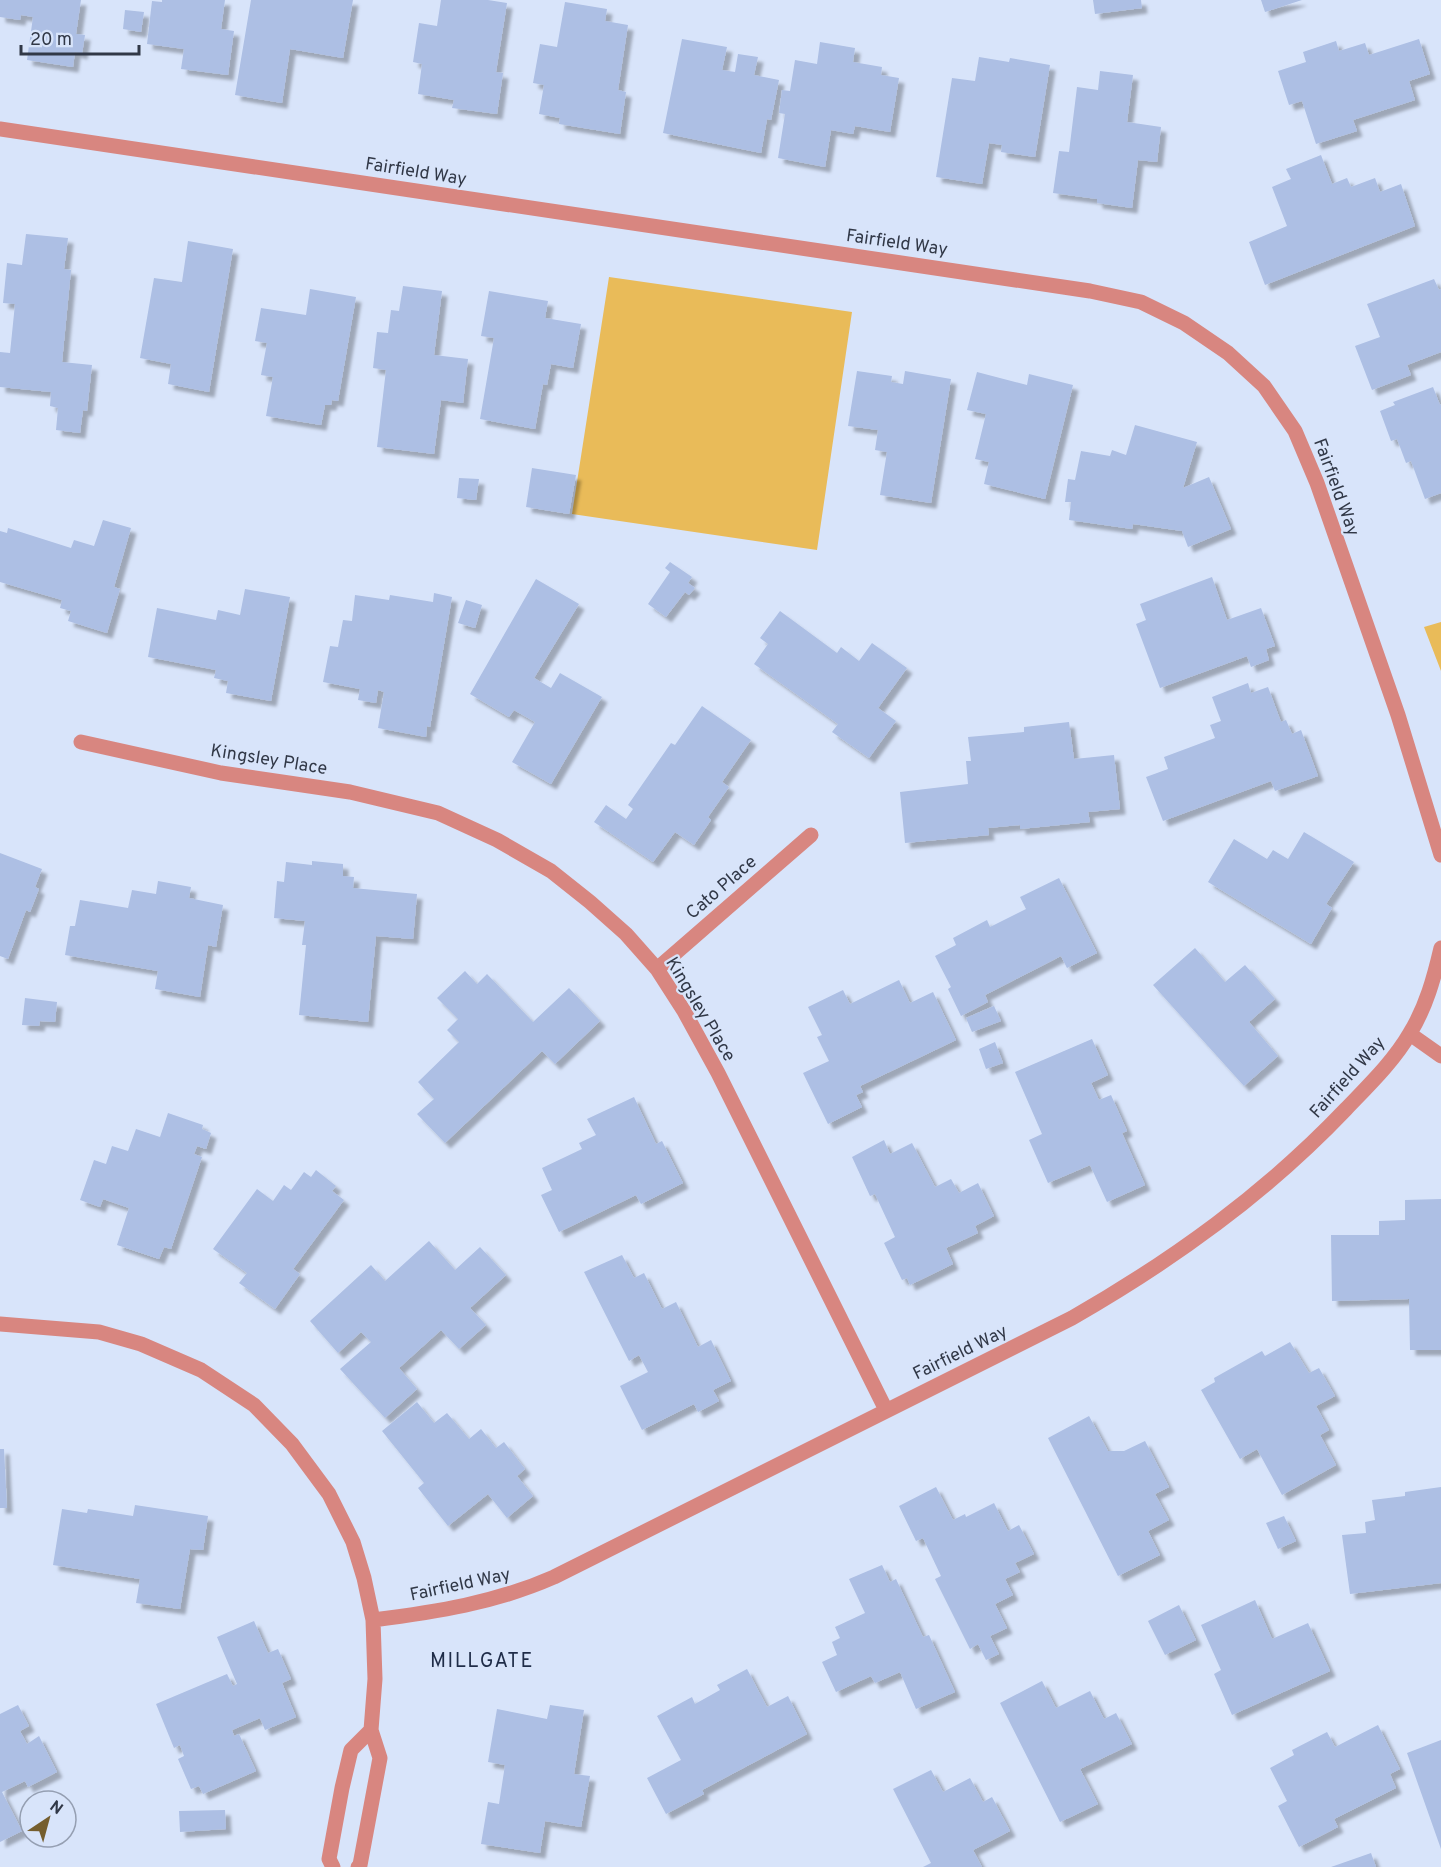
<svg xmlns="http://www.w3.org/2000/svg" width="1441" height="1867" viewBox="0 0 1441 1867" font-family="Overpass,sans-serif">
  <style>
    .green { fill: #e9bb59 }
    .building { fill: #adbfe4; filter: url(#shadow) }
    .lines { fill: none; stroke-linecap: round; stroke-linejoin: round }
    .street { stroke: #d88680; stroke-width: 15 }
    .labels { text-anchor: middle; stroke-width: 4.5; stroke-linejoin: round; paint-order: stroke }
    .street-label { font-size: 18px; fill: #313847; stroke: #d8e4fa }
    .neighbourhood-label { font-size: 20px; letter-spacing: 1.5px; fill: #1f2c48; stroke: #d8e4fa }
  </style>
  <defs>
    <filter id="shadow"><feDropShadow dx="5.5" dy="5.5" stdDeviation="1.5" flood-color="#0004"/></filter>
  </defs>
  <rect width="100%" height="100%" fill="#d8e4fa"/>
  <path class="green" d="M609 277 852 312 817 550 572 514Z
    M1441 622V671L1424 627Z"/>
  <path class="building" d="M0 0H81L76 34 85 35 82 54 75 52 73 67 27 60 33 17 21 15 20 20 0 17Z
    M162 0H225L221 29 234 31 228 75 181 69 184 49 147 44 152 1 162 2Z
    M251 0H353L343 58 290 49 282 103 235 95Z
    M441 0H488L507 3 496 72 503 73 497 114 452 108 454 100 418 94 422 64 413 62 419 23 437 26Z
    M1093 0H1141L1142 8 1095 14Z
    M1261 0H1302L1265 12Z
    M565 2 607 9 605 21 628 25 618 90 626 92 620 134 559 124 560 118 539 114 544 85 533 83 540 44 557 47Z
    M125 10 144 12 141 32 123 29Z
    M682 39 727 47 722 70 735 72 738 54 758 57 754 75 779 80 771 120 767 119 761 153 663 133Z
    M1419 39 1430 74 1409 81 1415 100 1353 120 1357 131 1316 144 1302 101 1289 105 1278 71 1306 62 1303 52 1336 41 1339 51 1365 43 1369 55Z
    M820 42 855 48 853 62 882 67 881 75 899 78 890 132 855 126 853 134 831 130 825 167 778 158 785 114 779 113 782 90 790 91 795 60 817 64Z
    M979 57 1009 62 1010 58 1050 65 1035 157 1001 152 1002 145 989 143 982 184 936 177 952 78 975 81Z
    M1100 71 1133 75 1127 122 1161 127 1157 162 1138 160 1132 208 1097 203V199L1053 193 1059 151 1069 152 1077 87 1098 90Z
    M1321 155 1332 184 1347 178 1351 187 1375 178 1380 192 1401 184 1415 226 1265 285 1249 242 1287 226 1272 187 1291 179 1286 169Z
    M26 234 68 238 64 269 71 270 62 362 92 365 87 411 83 410 80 433 56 430 58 408 50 406 51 392 0 387V352L10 353 15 304 3 303 7 263 22 265Z
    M188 241 233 249 209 392 168 384 171 364 140 358 154 278 182 282Z
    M1434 279 1439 290 1441 289V352L1407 365 1411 375 1372 390 1355 346 1380 337 1367 304Z
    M403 286 442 291 434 355 468 359 463 403 441 400 434 454 377 447 386 370 373 368 377 332 388 333 391 310 399 311Z
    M310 289 356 297 338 401 332 400 331 405H325L321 425 266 416 273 377 261 375 267 343 255 341 261 308 306 315Z
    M489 291 548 301 545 318 581 324 573 368 551 364 547 385 543 384 535 429 480 419 494 338 481 336Z
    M857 371 892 376 891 382 903 384 905 371 951 379 931 503 880 495 887 452 875 450 878 430 848 426Z
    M977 372 1027 385 1029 374 1073 385 1045 499 984 484 989 462 975 459 986 414 967 410Z
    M1433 387 1440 405 1441 404V493L1425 499 1411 461 1406 463 1397 439 1391 441 1380 411 1395 405 1393 402Z
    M1135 425 1197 442 1183 488 1209 477 1231 529 1188 547 1182 531 1133 524 1132 529 1069 520 1071 502H1065L1068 479 1075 480 1081 451 1110 456 1112 450 1126 455Z
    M532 468 576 475 569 514 526 507Z
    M459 478 479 479 476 500 457 498Z
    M103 520 131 528 114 587 120 589 107 633 68 621 71 611 60 608 62 600 0 582V531L7 533 8 528 71 548 74 540 94 546Z
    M670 562 692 577 688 583 695 588 689 595 685 592 666 617 648 604 670 572 665 568Z
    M1212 577 1227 620 1261 608 1275 646 1266 649 1269 660 1251 667 1247 656 1160 688 1136 624 1146 620 1140 604Z
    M536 579 579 604 534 678 551 688 560 673 602 697 551 784 512 762 535 722 514 710 509 717 470 694Z
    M245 589 290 597 271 701 226 693 228 681 214 678 216 670 148 657 157 608 216 620 218 610 240 615Z
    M434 593 452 597 430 727 427 726 426 737 378 728 384 692 378 690 376 703 358 700 360 689 323 682 330 646 338 647 343 620 352 621 355 595 389 600 390 595 433 602Z
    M466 600 482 605 475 628 458 623Z
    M780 611 837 653 841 647 859 661 872 643 907 668 878 708 896 721 869 758 832 732 838 724 754 664 768 644 760 638Z
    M1248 683 1251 693 1268 687 1281 722 1286 720 1292 734 1301 730 1318 776 1275 791 1271 781 1163 821 1146 777 1168 769 1164 757 1215 738 1210 725 1221 721 1212 697Z
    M702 706 751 740 722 782 729 787 708 817 711 820 694 845 675 832 653 862 594 822 606 805 626 819 633 809 628 805 671 743 675 745Z
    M1069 722 1074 759 1114 755 1120 809 1088 812 1090 822 1020 829V825L988 828 989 835 905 843 900 792 968 784 966 761H971L968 737 1024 732V727Z
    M1304 832 1354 862 1326 904 1332 908 1311 944 1208 882 1234 839 1267 859 1273 850 1288 859Z
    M0 853 42 869 35 887 39 889 30 912 26 910 8 959 0 956Z
    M312 861 343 864V876L354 877 353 888 417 894 413 939 376 936 368 1022 299 1015 306 945H302L305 921 274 918 277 881 284 882 286 862 312 865Z
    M1059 878 1097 953 1067 968 1061 956 985 995 988 1002 961 1016 948 989 951 987 935 956 956 945 953 938 987 920 990 927 1026 909 1020 897Z
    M158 881 191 887 189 898 223 905 216 947 208 945 200 997 155 989 158 971 65 955 70 926H75L80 900 128 908 132 890 156 894Z
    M1195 948 1225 982 1245 965 1275 999 1249 1022 1278 1056 1244 1086 1153 985Z
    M465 971 477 984 487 974 533 1022 569 988 600 1021 555 1064 542 1051 445 1143 417 1114 434 1099 418 1082 459 1042 447 1030 458 1019 437 998Z
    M899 980 910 1003 933 992 956 1040 860 1086 863 1092 856 1095 862 1107 828 1124 803 1073 829 1061 817 1037 822 1035 808 1007 843 990 850 1004Z
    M25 998 57 1002 55 1022 40 1021 39 1026 22 1025Z
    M994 1006 1001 1021 972 1032 966 1018Z
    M1092 1039 1108 1075 1091 1083 1099 1100 1111 1095 1127 1131 1122 1133 1145 1185 1107 1202 1090 1165 1048 1183 1029 1140 1042 1134 1015 1072Z
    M995 1042 1003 1063 986 1069 979 1049Z
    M634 1097 656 1144 662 1141 683 1183 641 1204 636 1195 559 1232 541 1195 552 1190 542 1168 582 1149 579 1143 596 1135 587 1119Z
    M168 1113 203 1125 202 1129 211 1133 206 1149 197 1146 194 1154 202 1157 171 1249 164 1247 159 1259 117 1245 129 1208 103 1199 100 1207 80 1200 94 1160 106 1164 112 1146 128 1151 136 1129 160 1137Z
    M884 1140 890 1154 912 1143 935 1187 951 1179 959 1193 978 1183 994 1216 975 1226 978 1233 946 1248 953 1264 910 1285 907 1278 902 1280 884 1243 895 1237 875 1194 870 1196 852 1157Z
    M316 1170 336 1186 332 1191 344 1200 293 1269 300 1274 275 1309 239 1283 247 1273 213 1249 257 1189 273 1201 284 1185 291 1190 304 1172 311 1177Z
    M1441 1199V1350H1410L1409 1299 1332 1301 1331 1235H1379V1221L1405 1220V1200Z
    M429 1241 455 1270 480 1247 506 1275 470 1308 486 1325 459 1349 441 1330 399 1368 417 1389 385 1418 340 1369 371 1342 361 1332 338 1353 310 1321 371 1265 385 1281Z
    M622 1255 634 1278 644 1273 662 1309 676 1302 698 1347 711 1340 731 1381 713 1390 719 1401 698 1412 694 1404 642 1430 620 1386 648 1372 639 1355 629 1361 584 1272Z
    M1290 1342 1309 1373 1319 1368 1335 1396 1316 1406 1329 1430 1320 1435 1336 1465 1282 1495 1257 1449 1240 1459 1201 1390 1215 1382 1214 1378 1262 1351 1265 1356Z
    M417 1402 434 1423 447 1413 469 1439 481 1429 496 1448 504 1442 525 1469 517 1476 533 1496 507 1518 488 1494 448 1526 418 1488 424 1483 382 1431Z
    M1089 1416 1108 1451H1124L1145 1441 1169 1487 1155 1494 1169 1520 1148 1531 1160 1555 1118 1576 1048 1438Z
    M0 1449H4L7 1508H0Z
    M936 1487 953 1520 965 1514 966 1517 994 1503 1008 1531 1019 1525 1034 1554 1015 1563 1020 1572 1005 1579 1013 1595 995 1604 1007 1628 990 1636 999 1654 986 1660 978 1644 970 1649 935 1579 941 1576 923 1538 916 1541 899 1506Z
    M1441 1487V1583L1350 1594 1342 1535 1366 1533 1365 1522 1375 1520 1372 1500 1405 1496V1492Z
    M135 1505 208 1516 203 1550 190 1549 180 1609 136 1603 140 1579 53 1565 62 1509 87 1513 88 1509 133 1516Z
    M1284 1516 1296 1541 1278 1549 1266 1523Z
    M882 1565 890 1582 896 1579 923 1637 929 1635 955 1692 916 1709 900 1672 875 1683 871 1676 836 1692 822 1662 837 1655 832 1642 840 1638 835 1627 865 1613 849 1579Z
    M1255 1600 1272 1639 1308 1623 1330 1671 1232 1715 1214 1674 1221 1670 1201 1625Z
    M1179 1605 1196 1640 1165 1655 1148 1621Z
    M254 1621 268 1653 278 1649 291 1679 282 1683 296 1717 265 1730 260 1718 232 1730 234 1736 239 1734 256 1771 203 1794 199 1786 191 1789 178 1759 184 1756 180 1745 174 1748 156 1704 227 1674 233 1686 237 1684 217 1637Z
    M747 1669 767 1707 788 1696 807 1734 702 1790 704 1794 666 1814 647 1778 681 1760 657 1716 692 1697 695 1704 720 1690 717 1685Z
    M1042 1681 1056 1708 1090 1691 1104 1719 1116 1713 1132 1744 1080 1769 1098 1804 1060 1822 1000 1703Z
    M18 1705 29 1726 20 1731 27 1744 39 1736 57 1772 28 1787 25 1781 2 1792 22 1831 0 1842V1714Z
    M550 1705 584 1710 574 1774 590 1776 581 1827 545 1821 540 1853 481 1844 488 1802 499 1804 505 1765 488 1762 497 1709 547 1719Z
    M1378 1725 1400 1769 1390 1774 1396 1788 1334 1819 1338 1827 1299 1847 1278 1806 1287 1801 1270 1768 1294 1755 1292 1750 1327 1732 1335 1747Z
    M1441 1740V1849L1407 1753Z
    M931 1770 943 1792 970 1778 983 1802 992 1797 1010 1831 973 1850 982 1867H923L931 1863 893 1789Z
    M225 1810 226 1829 180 1832 179 1811Z
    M1371 1853 1376 1867H1331Z"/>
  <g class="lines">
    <path class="street" d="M0 129 1090 291 1141 302 1184 323 1228 353 1264 386 1295 431 1317 483 1398 715 1441 855
      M81 742 221 773 350 792 438 813 497 840 551 871 590 902 626 934 657 969 684 1011 718 1073 886 1410
      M657 969 811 835
      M1410 1034 1441 1056
      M0 1324 99 1332 141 1344 201 1370 254 1405 292 1444 329 1494 353 1542 364 1578 373 1620 375 1679 371 1730 380 1758 360 1865 358 1867
      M373 1620C436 1612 495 1603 554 1577L1072 1318C1173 1260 1265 1194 1346 1109 1368 1086 1394 1061 1410 1033 1426 1007 1434 978 1441 948
      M333 1867 329 1859 342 1788 351 1750 371 1730"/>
  </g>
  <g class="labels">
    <g class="street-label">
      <text transform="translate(416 171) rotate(9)" y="6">Fairfield Way</text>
      <text transform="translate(897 242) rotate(8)" y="6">Fairfield Way</text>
      <text transform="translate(1337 487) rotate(70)" y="6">Fairfield Way</text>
      <text transform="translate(269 759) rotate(9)" y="6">Kingsley Place</text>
      <text transform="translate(721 887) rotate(-41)" y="6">Cato Place</text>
      <text transform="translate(701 1009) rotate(59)" y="6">Kingsley Place</text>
      <text transform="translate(1347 1077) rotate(-48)" y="6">Fairfield Way</text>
      <text transform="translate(960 1352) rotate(-26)" y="6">Fairfield Way</text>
      <text transform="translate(460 1584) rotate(-12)" y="6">Fairfield Way</text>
    </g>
    <g class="neighbourhood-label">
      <text x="482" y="1667">MILLGATE</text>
    </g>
  </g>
  <g transform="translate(48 1819) rotate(36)"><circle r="28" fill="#d8e4fa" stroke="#959fb2" stroke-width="1.5"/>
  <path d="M0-4.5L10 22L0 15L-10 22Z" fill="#755e2e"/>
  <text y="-9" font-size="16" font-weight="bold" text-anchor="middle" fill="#313847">N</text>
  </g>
  <path d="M21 45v9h118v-9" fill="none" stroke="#313847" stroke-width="3"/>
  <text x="30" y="45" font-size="18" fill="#313847" stroke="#d8e4fa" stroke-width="4.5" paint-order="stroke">20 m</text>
</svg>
